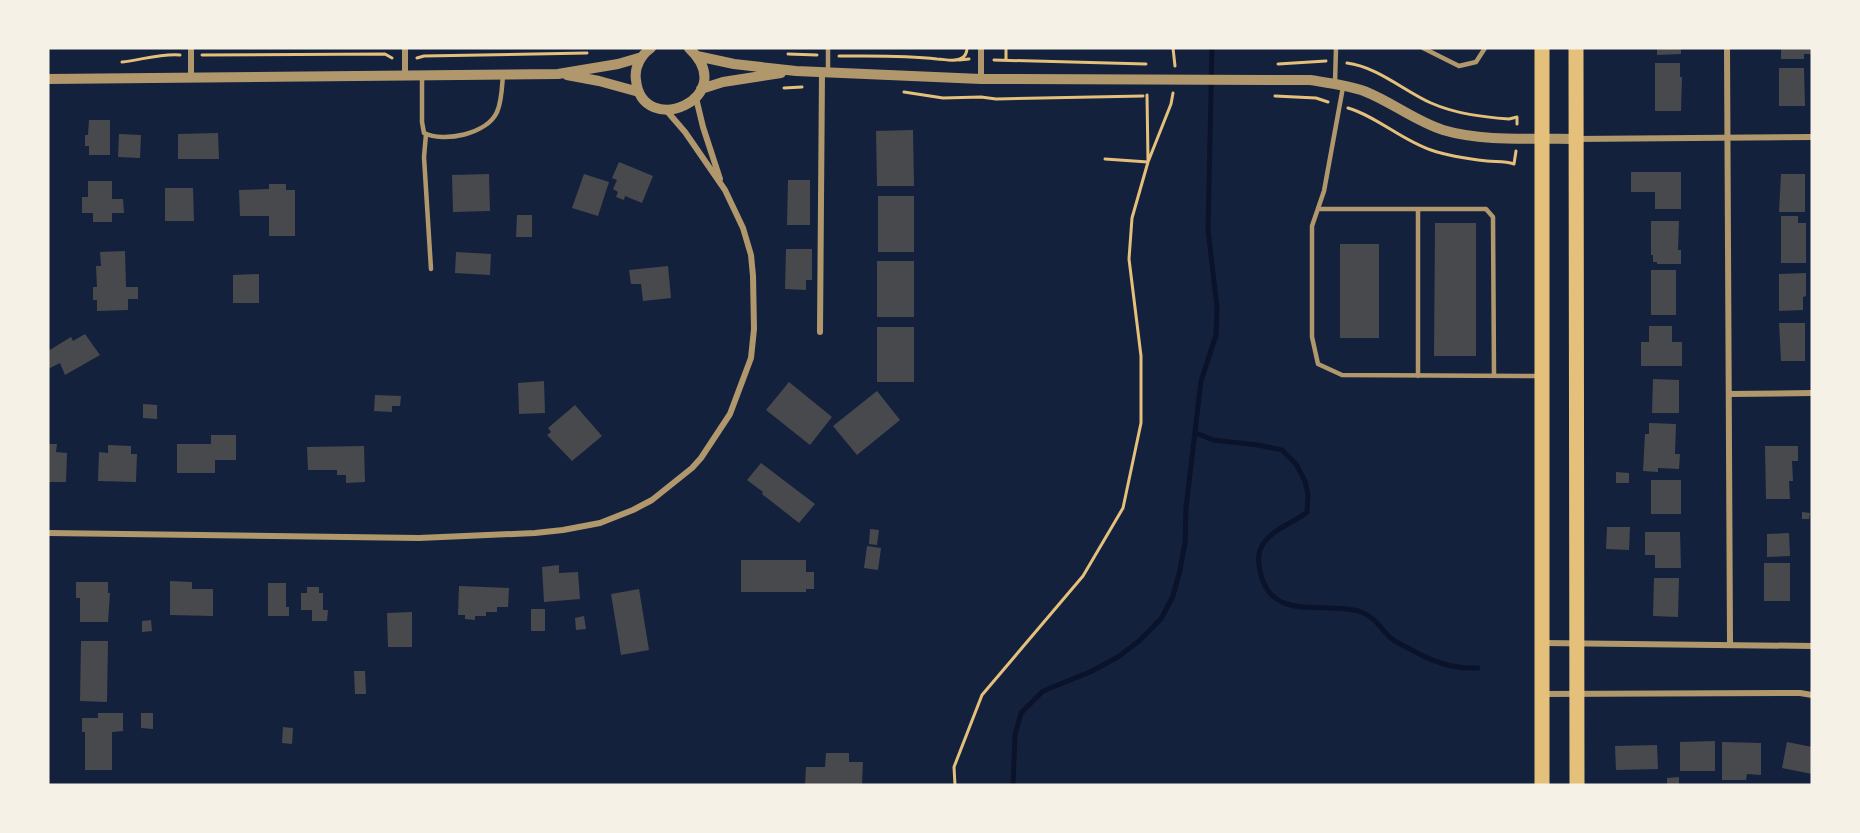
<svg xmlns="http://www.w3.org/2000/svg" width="1860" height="833" viewBox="0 0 1860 833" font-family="'PT Sans Narrow',sans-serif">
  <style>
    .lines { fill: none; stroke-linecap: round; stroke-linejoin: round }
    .stream { stroke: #0b132b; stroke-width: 5 }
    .building { fill: #48494c }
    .path { stroke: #e5c07b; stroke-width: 3 }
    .service { stroke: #b1986c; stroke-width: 4.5 }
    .minor { stroke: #b1986c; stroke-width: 6 }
    .tertiary { stroke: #b1986c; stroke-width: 10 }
    .primary { stroke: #e5c07b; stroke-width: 15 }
  </style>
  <rect width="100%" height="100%" fill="#14213d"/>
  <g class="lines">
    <path class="stream" d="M1196 433 1213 440 1258 445 1282 450 1296 464 1305 481 1308 495 1307 512C1295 522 1278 527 1268 538 1258 548 1257 557 1260 571 1270 624 1327 600 1361 612 1377 618 1381 630 1392 639 1397 643 1403 645 1408 648 1431 661 1451 669 1478 668
      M1013 785 1015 735 1021 713 1043 691 1090 672 1118 657 1139 641 1161 619 1173 596 1180 570 1185 543 1186 508 1201 381 1216 335 1217 307 1208 230 1212 48"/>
  </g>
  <path class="building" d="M1657 48H1681V54L1657 55Z
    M1781 48H1812V54H1804V59H1781Z
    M1655 63H1680V77H1682L1681 111H1655Z
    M1779 68H1804L1805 106H1779Z
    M89 120H110V155H89V146H85V135H88Z
    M913 130 914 186H877L876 131Z
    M218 133 219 159H178V134Z
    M119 134 141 135 140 158 118 157Z
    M619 162 653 176 642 203 625 196 624 200 616 197 618 192 613 189 617 180 612 178Z
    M1631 172H1681V209H1655V192H1631Z
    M489 174 490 211 453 212 452 175Z
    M584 174 609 182 598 216 572 208Z
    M1781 174H1805V212H1779Z
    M788 180H810V225H787Z
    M88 181H112V199H123L124 213H112V222H93V213H82V197H88Z
    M269 184H286V190H295V236H269V216H240L239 190 269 189Z
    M165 188H193L194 221H165Z
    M878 196H914V252H878Z
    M517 215H532V237H516Z
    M1781 216H1798V223H1806V263H1781Z
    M1651 221H1679L1678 250H1681V264H1657V262H1653V255H1651Z
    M1435 223H1476V356H1434Z
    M1340 244H1379V338H1340Z
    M786 249H812V280H806V290L785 289Z
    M125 251 126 287H138V299H128V310L97 311V300H93V287H97L96 266H101L100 252Z
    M456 252 491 254 490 275 455 273Z
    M877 261H914V317H877Z
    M668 266 671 298 643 301 641 284H631L629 270Z
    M1651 270H1676V315H1651Z
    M1806 273V296L1803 297V310L1779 311V274Z
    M259 274V303H233V275Z
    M1779 323H1805V361H1781Z
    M1649 326H1672V342H1682V366H1641V342H1649Z
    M877 327H914V382H877Z
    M85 334 100 355 65 375 60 363 48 369V351L71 337 73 341Z
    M1653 379 1679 380V413H1652Z
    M544 381 545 413 519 414 518 383Z
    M789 382 832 417 810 445 766 410Z
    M877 391 900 420 857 455 833 426Z
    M375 395 401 396 400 406H392V412L374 411Z
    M143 404 157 405V419L143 418Z
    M575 405 602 436 572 461 547 435 551 432 548 428Z
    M1649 423 1676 424 1675 454H1680L1679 469 1658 468V472L1643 471 1645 434H1649Z
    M211 435H236V460H215V473H177V444H211Z
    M48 444H57L56 452 67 453 66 482H48Z
    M108 445 131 446V454H137L136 482 98 481 99 452 108 453Z
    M364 446 365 482 346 483V475H337V470H308L307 447Z
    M1765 446H1798V461H1792L1793 481H1789L1790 499H1766Z
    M761 463 815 504 799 523 762 494 763 492 747 480Z
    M1616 472 1629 473V483H1616Z
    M1651 480H1681V514H1651Z
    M1802 512 1810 513 1809 519H1802Z
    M1607 527H1630L1629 550 1606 549Z
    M870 529 879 530 877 545 869 544Z
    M1645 532H1680L1681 568H1655V555H1645Z
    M1789 533 1790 556 1767 557V534Z
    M867 546 881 548 878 570 864 568Z
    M741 560H806V572H814V589H806V592H741Z
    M1764 563H1790V601H1764Z
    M559 565V573L578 572 580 599 544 602 542 567Z
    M1654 578H1679L1678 617 1653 616Z
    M170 581 192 582V589H213V616L170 615Z
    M76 582H108V593H110L108 622H80V598H76Z
    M268 583H286V607H289V616H268Z
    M459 586 509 588 508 607H497V612H486V616H475V620L465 619V615H458Z
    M307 587H319V593H323V610H328L327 621H312V610H301V593H307Z
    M639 589 649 650 621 655 611 594Z
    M531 609H545V631H531Z
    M412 612V647H388L387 613Z
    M584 616 586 629 576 630 575 618Z
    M151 620 152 631 142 632V621Z
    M81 641H108L107 702 80 701Z
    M354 671H365L366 694H355Z
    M98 713H123V731L112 732V770H85V732H82V718H98Z
    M141 713H153V729L141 728Z
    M283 727 293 728 292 744 282 743Z
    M1715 741V771H1680V742Z
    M1722 742 1761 743V775L1747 774 1746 780H1722Z
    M1787 742 1812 747V774L1782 768Z
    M1657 745 1658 769 1616 770 1615 746Z
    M826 753H849V762H863L862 785H805L806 767H825Z
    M1679 777V785H1667V778Z"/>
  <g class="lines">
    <path class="path" d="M1006 48V60
      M1173 48 1175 66
      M788 54 817 55
      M202 55 385 54 392 58
      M839 56C872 56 904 55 937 59 944 59 953 62 960 59 965 57 967 53 967 48
      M417 58 424 56 587 53
      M959 60 969 59
      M994 60 1146 64
      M122 62C141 60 162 53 180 55
      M1347 63C1378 67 1404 91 1431 103 1456 114 1483 117 1509 119L1517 117V124
      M1278 64 1326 61
      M784 88 802 87
      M904 92 943 98 981 97 996 99 1143 96
      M1147 95 1148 160
      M1275 96 1316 98 1328 102
      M1348 108C1378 117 1401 140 1431 150 1448 156 1469 159 1487 161 1496 162 1505 161 1514 164L1516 151
      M1105 159 1148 162
      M955 785 954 767 982 695 1083 576 1123 508 1141 423V356L1129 259 1132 218 1148 162 1171 104 1173 93"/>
    <path class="service" d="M828 48V71
      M1423 48 1459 66 1476 62 1485 48
      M422 76V122L424 133C444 143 487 134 497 112 502 101 502 86 503 74
      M1335 83 1336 48
      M1343 87 1324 191 1312 226V337L1318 364 1342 375 1539 376
      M426 134 424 157 431 269
      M1318 209H1486L1493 217 1494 376
      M1418 376V209"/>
    <path class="minor" d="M405 48V75
      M1727 48 1730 644
      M191 78V48
      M981 79V48
      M696 98 703 127 720 179
      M1576 139 1812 137
      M820 332 822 72
      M1729 394 1812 393
      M48 533 419 538 535 533 563 530 600 523 633 510 652 500 692 468 701 458 730 414 751 358 754 329 753 276 751 255 743 228 725 190 685 132 666 110
      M1543 643 1812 646
      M1543 694 1800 693 1812 695"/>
    <path class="tertiary" d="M651 48C641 55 634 67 636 80 642 140 742 98 689 48
      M697 56 734 64 796 71 981 79 1310 80C1329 83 1347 85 1364 91 1392 102 1415 121 1443 130 1483 142 1534 138 1576 139
      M567 75 599 81 639 92
      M48 79 558 74 618 64 642 57
      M701 89 723 82 781 73"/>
    <path class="primary" d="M1542 48V785
      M1576 48 1577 785"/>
  </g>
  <rect width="1860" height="833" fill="none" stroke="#f6f1e7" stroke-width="99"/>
</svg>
